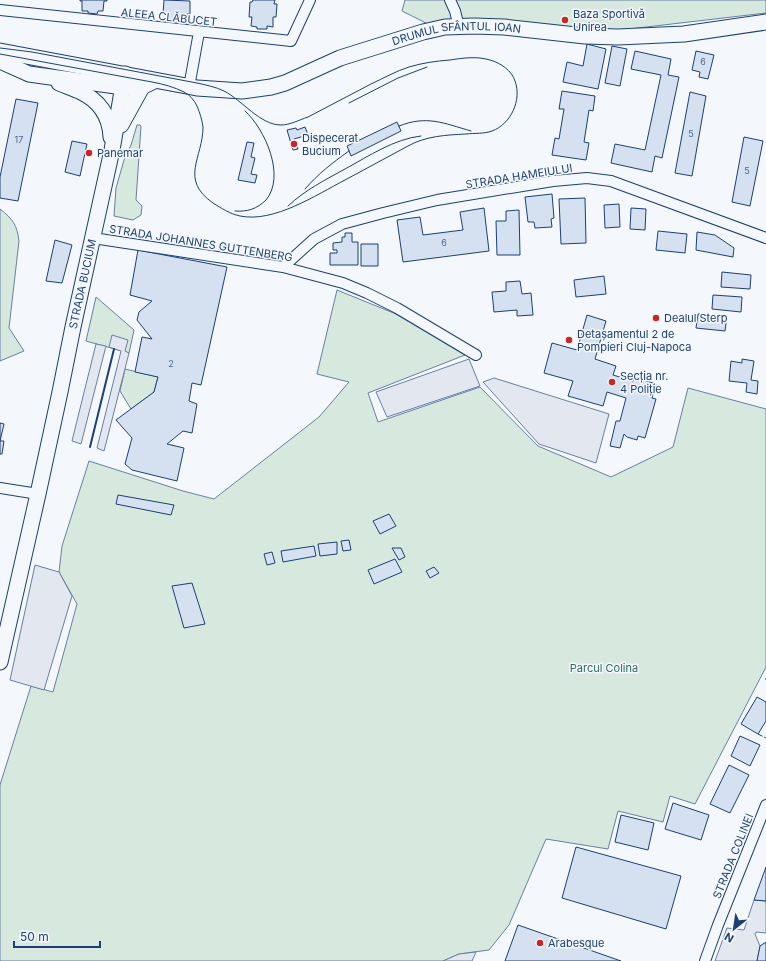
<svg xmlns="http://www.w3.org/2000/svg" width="766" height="961" viewBox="0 0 766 961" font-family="Inter,sans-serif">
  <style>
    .green { fill: #d7e8df; stroke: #687fa3 }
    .parking { fill: #e3e8f0; stroke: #687fa3 }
    .building { fill: #d5e0f0; stroke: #1d3f73 }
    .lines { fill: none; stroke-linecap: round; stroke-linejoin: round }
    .street-casing { stroke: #1d3f73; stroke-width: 12 }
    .secondary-casing { stroke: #1d3f73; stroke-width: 17 }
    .street { stroke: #f4f7fb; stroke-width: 10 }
    .secondary { stroke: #f4f7fb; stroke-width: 15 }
    .tram { stroke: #1d3f73; stroke-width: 1 }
    .fence { stroke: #1d3f73; stroke-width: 1; stroke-dasharray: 5 2; stroke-linecap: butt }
    .wall { stroke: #1d3f73; stroke-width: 2 }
    .poi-dot { fill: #c62828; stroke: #f4f7fb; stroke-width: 1.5 }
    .labels { text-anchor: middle; stroke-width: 3; stroke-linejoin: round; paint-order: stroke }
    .number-label { font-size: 9px; fill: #4b6792 }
    .poi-label { font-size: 11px; fill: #1d3f73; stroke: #f4f7fb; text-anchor: start }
    .street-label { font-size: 11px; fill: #1d3f73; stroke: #f4f7fb }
    .park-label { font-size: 11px; fill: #2c6c60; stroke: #f4f7fb }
  </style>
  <rect width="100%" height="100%" fill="#f4f7fb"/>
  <path class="green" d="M405 0H766V13L629 29 532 35 434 27 402 11Z
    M137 125H140L141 126 136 200 142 206 141 215 133 220 114 216 116 188 124 160 131 145Z
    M0 209C13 219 17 225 19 241L9 328 24 351 0 361Z
    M337 290 396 314 465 355 368 393 378 422 480 387 538 446 611 477 673 447 688 388 766 409V667L695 804 670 796 663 822 618 811 608 849 546 839 509 925 489 950 459 954 443 961H0V785L31 686 53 692 77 604 59 572 62 546 89 461 183 491 214 499 319 417 349 382 317 374Z
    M96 297 134 330 129 353 86 341Z
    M125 369 158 377 154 392 131 409 120 391Z"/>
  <path class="parking" d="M112 335 128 340 125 351 129 353 104 451 97 448 121 351 109 347Z
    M96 344 106 346 81 444 72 441Z
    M469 359 480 386 387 417 376 392Z
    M494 378 609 414 596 463 539 444 483 382Z
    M35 565 59 572 72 596 44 690 10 680Z
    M754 900 766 901V933L756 932 755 934 760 946 757 961H715L727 928 744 930Z
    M476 952 472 961H443L459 954Z"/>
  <path class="building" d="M80 0H107V1H104L103 11H98L97 14 88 13V11H82V1H80Z
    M164 0 190 1V14H187L186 24 180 23V26L165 23V14H163Z
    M253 0H275L274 4H277L276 17H273V27L267 26V29H257V27L251 26 252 17H249L250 2H252Z
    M587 44 606 49 598 89 563 82 567 62 583 66Z
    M612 46 627 49 620 86 605 83Z
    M635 51 671 59 668 75 679 77 662 158 655 156 652 172 611 163 615 144 645 150 661 75 631 69Z
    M696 51 714 55 708 79 699 77 700 72 692 70Z
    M562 91 595 96 593 111 589 110 584 142 589 143 586 160 552 155 555 138 559 139 564 109H559Z
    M690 92 706 96 692 176 675 173Z
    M16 99 38 103 18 201 0 198V177Z
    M397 122 401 131 351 156 347 146Z
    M305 127 308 135 294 139 298 149 293 150 287 130 296 128 297 130Z
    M744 137 763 141 750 206 732 202Z
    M72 141 87 144 80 176 65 172Z
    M247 142 254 143 251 157 255 158 251 174 257 175 255 183 238 180Z
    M552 194 554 218 551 219 552 227 535 228 534 222H528L525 197Z
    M585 198 586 243 561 244 559 199Z
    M619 204 620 227 605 228 604 205Z
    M484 208 489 251 403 262 397 220 420 217 423 235 463 230 460 212Z
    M631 208 646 209 645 230 630 229Z
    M519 210 520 255H497L496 221H506V211Z
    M658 231 687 234 685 253 656 250Z
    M697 232 715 235 734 248 733 257 696 250Z
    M345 233H352V242H358V265H330V253H337V250H333V243L342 242V237H345Z
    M55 240 72 245 62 283 46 281Z
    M361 244H378V266H361Z
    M138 250 227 267 201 385 192 383 189 401 197 404 192 433 183 431 167 444 184 448 177 481 132 470 125 464 132 438 116 420 154 392 158 377 135 372 142 337 152 339 137 320 139 312 152 301 130 295Z
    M722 272 751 275 750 289 721 287Z
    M604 276 606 294 576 297 574 280Z
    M520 281 522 294 531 293 533 315 517 316V310L494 312 492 292 506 291V282Z
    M713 295 742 297 741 312 712 309Z
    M698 314 727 316 725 331 696 328Z
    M587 315 606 321 595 359 616 366 613 375 633 381 635 377 656 384 652 398 656 399 645 438 638 436 637 440 627 437 624 434 620 448 610 446 616 421H620L626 398 607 392 603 406 568 396 573 381 544 373 552 343 577 350Z
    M742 359 754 361 751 380 758 381 757 394 746 392 747 383 729 381 731 361 742 363Z
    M0 423 4 424 0 441H4L2 454H0Z
    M118 495 174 505 171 515 116 504Z
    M389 514 396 526 380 534 373 521Z
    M349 540 351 550 343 551 341 541Z
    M337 542V554L320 556 318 544Z
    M314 546 316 556 283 562 281 551Z
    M392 548H401L405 557 399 560Z
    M272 552 275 563 267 565 264 554Z
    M395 559 402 572 374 584 368 570Z
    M434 567 439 573 430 578 426 571Z
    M192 583 205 624 184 628 172 586Z
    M757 697 766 702V721L758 734 741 724Z
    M740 736 760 745 750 766 731 756Z
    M729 765 749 775 730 813 710 804Z
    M673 803 709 815 701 840 665 829Z
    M621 815 654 823 648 850 615 842Z
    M576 847 681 876 666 929 562 898Z
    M766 867V901L754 900Z
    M518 925 621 961H505Z
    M766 942V961H757L760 946Z"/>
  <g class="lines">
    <g class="street-casing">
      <path id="street" d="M450 0 455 11 459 27
        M0 10 291 41 310 0
        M189 87 199 32
        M93 238 283 267 343 283 367 293 397 308 476 355
        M283 267 314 239 342 224 383 213 437 200 553 181 587 178 611 181 766 238
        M0 488 38 494
        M705 961 718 925 766 805"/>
    </g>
    <g class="secondary-casing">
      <g id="secondary">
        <path id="s1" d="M0 51 197 88 242 91 271 87 285 83 340 58 423 32 445 27 474 26 504 27 585 36 618 37 684 34 766 22"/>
        <path d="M0 61 29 74 123 87H142L154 81"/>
        <path d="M59 83C66 86 73 88 79 91 99 100 110 116 111 137"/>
        <path d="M121 125 142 87"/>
        <path id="s2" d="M0 662 38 494 60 392 73 327 112 150 125 74"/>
      </g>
    </g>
    <use href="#street" class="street"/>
    <use href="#secondary" class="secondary"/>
    <path class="tram" d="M0 48 32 52 197 83C206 85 216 87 224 91 242 100 260 125 281 125 290 125 299 120 308 117 329 106 350 95 371 84 384 78 396 71 409 67 422 63 436 61 450 60 463 58 477 56 490 60 501 63 512 71 515 81 522 100 511 124 492 131 484 134 475 133 466 134 446 135 426 136 408 146 387 157 366 169 345 180 316 195 274 223 240 216 230 214 221 208 213 203 179 179 203 158 203 127 202 120 200 113 197 106 194 100 190 95 184 92 174 87 163 84 152 82L0 54
      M349 103 398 78 427 67
      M399 126C427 115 443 123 471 131
      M305 189C318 174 332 163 349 151
      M288 206C305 190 325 180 345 169 369 156 394 139 421 136
      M235 211C247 212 257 209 266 200 286 176 265 129 245 111"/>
    <path class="fence" d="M765 679H766
      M758 734 766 738"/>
    <path class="wall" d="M90 447 114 349"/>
  </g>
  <g class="poi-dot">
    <circle cx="565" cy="20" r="4"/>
    <circle cx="294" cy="144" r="4"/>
    <circle cx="89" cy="153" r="4"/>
    <circle cx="656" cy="318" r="4"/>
    <circle cx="569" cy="340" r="4"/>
    <circle cx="612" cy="382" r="4"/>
    <circle cx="540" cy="943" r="4"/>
  </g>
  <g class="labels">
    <g class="number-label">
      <text x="703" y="65">6</text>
      <text x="691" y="137">5</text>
      <text x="19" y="143">17</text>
      <text x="747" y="174">5</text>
      <text x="444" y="246">6</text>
      <text x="171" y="367">2</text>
    </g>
    <g class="poi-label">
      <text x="573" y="18">Baza Sportivă<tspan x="573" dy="13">Unirea</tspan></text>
      <text x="302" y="142">Dispecerat<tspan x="302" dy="13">Bucium</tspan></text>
      <text x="97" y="157">Panemar</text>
      <text x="664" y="322">Dealul Sterp</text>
      <text x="577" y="338">Detașamentul 2 de<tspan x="577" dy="13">Pompieri Cluj-Napoca</tspan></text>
      <text x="620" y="380">Secția nr.<tspan x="620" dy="13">4 Poliție</tspan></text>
      <text x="548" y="947">Arabesque</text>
    </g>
    <g class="street-label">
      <text transform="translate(169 17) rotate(6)" y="4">ALEEA CLĂBUCET</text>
      <text dy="4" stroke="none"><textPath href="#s1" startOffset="470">DRUMUL SFÂNTUL IOAN</textPath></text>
      <text transform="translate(519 176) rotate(-9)" y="4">STRADA HAMEIULUI</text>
      <text transform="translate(201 243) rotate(9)" y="4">STRADA JOHANNES GUTTENBERG</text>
      <text dy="4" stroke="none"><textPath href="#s2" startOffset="387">STRADA BUCIUM</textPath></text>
      <text transform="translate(733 856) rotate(-68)" y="4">STRADA COLINEI</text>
    </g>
    <g class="park-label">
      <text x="604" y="672">Parcul Colina</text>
    </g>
  </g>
  <g transform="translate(734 929) rotate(210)" stroke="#f4f7fb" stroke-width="3" paint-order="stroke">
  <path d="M0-3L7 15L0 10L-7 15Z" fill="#1d3f73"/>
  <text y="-6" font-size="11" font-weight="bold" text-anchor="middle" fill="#1d3f73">N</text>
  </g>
  <path d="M14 941v6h86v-6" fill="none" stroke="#1d3f73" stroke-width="2"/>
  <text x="20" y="941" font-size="12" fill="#1d3f73" stroke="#f4f7fb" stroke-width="3" paint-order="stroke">50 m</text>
</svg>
